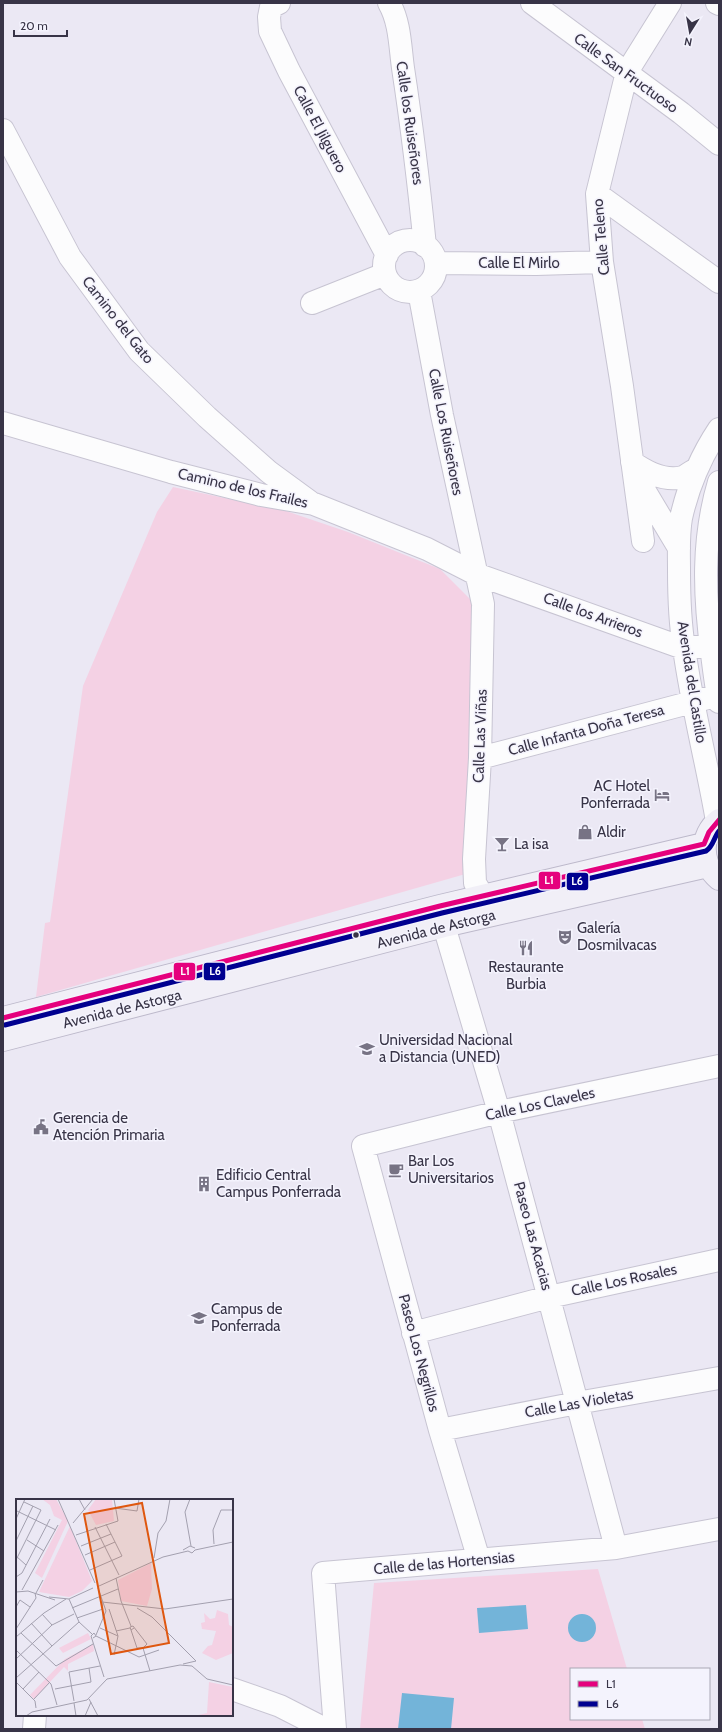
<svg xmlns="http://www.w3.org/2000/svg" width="722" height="1732" font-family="Cabin,sans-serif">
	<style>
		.green { fill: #f4d1e4 }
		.water { fill: #73b4d9 }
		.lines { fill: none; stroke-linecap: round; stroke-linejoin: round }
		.minor-casing { stroke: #c7c4d2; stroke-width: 24 }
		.major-casing { stroke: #bdb9cb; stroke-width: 24 }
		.minor { stroke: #fcfcfd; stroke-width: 22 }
		.major { stroke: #f1eff7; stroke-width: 22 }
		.bus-1-casing { stroke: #f4f3fd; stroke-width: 8 }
		.bus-2-casing { stroke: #f4f3fd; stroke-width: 8 }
		.bus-1 { stroke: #e5007d; stroke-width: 5 }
		.bus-2 { stroke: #000090; stroke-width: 5 }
		.bus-dot { fill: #383447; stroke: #f4f3fd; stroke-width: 1.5 }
		.labels { text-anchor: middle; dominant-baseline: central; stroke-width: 3; stroke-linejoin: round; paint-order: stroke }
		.street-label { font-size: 15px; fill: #383447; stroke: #f4f3fd }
		.poi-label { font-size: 15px; fill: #383447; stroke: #f4f3fd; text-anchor: start }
		.inset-road { fill: none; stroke: #a3a0af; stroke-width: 1 }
		.view { fill: #df570f; fill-opacity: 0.15; stroke: #df570f; stroke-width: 2 }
		.inset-edge { fill: none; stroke: #383447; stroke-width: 2 }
		.line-badge { stroke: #f4f3fd; stroke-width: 1.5 }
		.badge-label { font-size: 11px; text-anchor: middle; font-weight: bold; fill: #fff }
	</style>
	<rect width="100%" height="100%" fill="#ebe8f4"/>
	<path class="green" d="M173 487 286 511 348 532 440 569 476 605 469 873 36 997 45 923 50 922 83 686 157 512Z
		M598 1569 627 1669H571V1719H642L645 1729H360L374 1583Z"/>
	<path class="water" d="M526 1605 528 1629 479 1633 477 1608Z
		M568 1628a14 14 0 1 1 28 0a14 14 0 1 1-28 0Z
		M402 1693 454 1698 451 1729H398Z"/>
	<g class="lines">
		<g class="minor-casing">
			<path id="minor" d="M279 3 271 7 269 17 270 31 289 71 387 255
				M389 3C400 22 400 46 403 68 412 127 419 186 425 246
				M532 3 681 113 719 144
				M717 3 719 4
				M3 130 70 257 139 351 207 417 269 472 310 502
				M597 194 719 282
				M384 266a26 26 0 1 1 52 0a26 26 0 1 1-52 0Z
				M436 263 536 264 602 262
				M419 291 442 415 483 604 480 758 474 859 475 883 483 896
				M312 303 385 274
				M3 423 171 472 261 495 314 504 427 549 476 574 683 648 711 645
				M632 462C646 472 664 482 683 477 687 475 692 471 697 469
				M640 479 646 493 679 548
				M719 482C702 539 704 595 712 654 714 670 716 686 719 702
				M643 541 622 386 602 262 597 194 627 72 670 3
				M480 758 719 695
				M717 821C707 763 692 707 684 648 680 623 679 596 679 570 679 553 678 535 681 518 688 487 701 456 719 429
				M444 926 499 1112 616 1548
				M413 1333 549 1297 719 1260
				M440 1430 577 1403 719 1378
				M479 1560 440 1430 363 1146 499 1112 719 1066
				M232 1689 280 1706 325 1729
				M34 1729 35 1715
				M335 1729 323 1573 616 1548 719 1529"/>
		</g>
		<g class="major-casing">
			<path id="major" d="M719 820C699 835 701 864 719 879
				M3 1018 440 906 704 844
				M3 1040 444 926 708 866"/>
		</g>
		<use href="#minor" class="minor"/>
		<use href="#major" class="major"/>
		<g class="bus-1-casing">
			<path id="bus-1" d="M3 1018 440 906 704 844 709 832 719 820"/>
		</g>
		<g class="bus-2-casing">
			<path id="bus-2" d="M5 1025 442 913 706 851C713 847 714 837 719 831"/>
		</g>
		<use href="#bus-1" class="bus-1"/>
		<use href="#bus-2" class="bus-2"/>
	</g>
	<defs>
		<g id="hotel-bare" transform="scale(1.2)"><path d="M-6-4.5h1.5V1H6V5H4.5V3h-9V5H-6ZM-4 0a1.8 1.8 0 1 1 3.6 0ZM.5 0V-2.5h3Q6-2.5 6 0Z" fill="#777384" stroke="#f4f3fd" stroke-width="2.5" paint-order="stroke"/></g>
		<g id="shop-bare" transform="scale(1.2)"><path d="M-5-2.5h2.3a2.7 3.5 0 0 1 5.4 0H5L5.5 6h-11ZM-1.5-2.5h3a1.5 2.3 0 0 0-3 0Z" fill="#777384" stroke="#f4f3fd" stroke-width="2.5" paint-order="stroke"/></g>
		<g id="bar-bare" transform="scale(1.2)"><path d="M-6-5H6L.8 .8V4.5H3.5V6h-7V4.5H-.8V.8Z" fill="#777384" stroke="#f4f3fd" stroke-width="2.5" paint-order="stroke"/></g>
		<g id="theatre-bare" transform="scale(1.2)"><path d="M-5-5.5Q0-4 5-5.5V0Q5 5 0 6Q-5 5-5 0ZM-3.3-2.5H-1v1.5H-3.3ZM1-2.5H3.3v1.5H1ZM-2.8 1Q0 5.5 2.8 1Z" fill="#777384" stroke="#f4f3fd" stroke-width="2.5" paint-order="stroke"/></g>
		<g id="restaurant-bare" transform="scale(1.2)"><path d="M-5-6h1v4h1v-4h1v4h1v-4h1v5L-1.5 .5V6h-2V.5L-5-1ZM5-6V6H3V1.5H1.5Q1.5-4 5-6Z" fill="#777384" stroke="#f4f3fd" stroke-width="2.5" paint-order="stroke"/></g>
		<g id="university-bare" transform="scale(1.2)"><path d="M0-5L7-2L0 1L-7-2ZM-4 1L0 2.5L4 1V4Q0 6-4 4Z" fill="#777384" stroke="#f4f3fd" stroke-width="2.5" paint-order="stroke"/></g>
		<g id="civic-bare" transform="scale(1.2)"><path d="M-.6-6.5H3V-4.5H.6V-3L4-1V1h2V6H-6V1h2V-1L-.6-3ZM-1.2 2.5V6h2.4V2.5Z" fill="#777384" stroke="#f4f3fd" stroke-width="2.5" paint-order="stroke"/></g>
		<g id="cafe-bare" transform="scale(1.2)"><path d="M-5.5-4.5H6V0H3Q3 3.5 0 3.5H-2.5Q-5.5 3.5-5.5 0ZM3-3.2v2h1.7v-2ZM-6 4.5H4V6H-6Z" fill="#777384" stroke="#f4f3fd" stroke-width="2.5" paint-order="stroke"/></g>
		<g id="building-bare" transform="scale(1.2)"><path d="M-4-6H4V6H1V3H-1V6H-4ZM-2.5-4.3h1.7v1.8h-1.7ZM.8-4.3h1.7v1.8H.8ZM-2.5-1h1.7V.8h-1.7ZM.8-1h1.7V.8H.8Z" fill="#777384" stroke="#f4f3fd" stroke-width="2.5" paint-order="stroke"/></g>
	</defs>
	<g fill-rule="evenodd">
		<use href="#hotel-bare" x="662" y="795"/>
		<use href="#shop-bare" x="585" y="832"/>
		<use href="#bar-bare" x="502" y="844"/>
		<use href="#theatre-bare" x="565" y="937"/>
		<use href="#restaurant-bare" x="526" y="948"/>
		<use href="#university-bare" x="367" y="1049"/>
		<use href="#civic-bare" x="41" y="1127"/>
		<use href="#cafe-bare" x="396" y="1170"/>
		<use href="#building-bare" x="204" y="1184"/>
		<use href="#university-bare" x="199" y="1318"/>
	</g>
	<circle class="bus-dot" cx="356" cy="935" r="3.5"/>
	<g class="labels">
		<g class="street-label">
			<text transform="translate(626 73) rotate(36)">Calle San Fructuoso</text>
			<text transform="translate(410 123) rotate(82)">Calle los Ruiseñores</text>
			<text transform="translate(320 129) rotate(62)">Calle El Jilguero</text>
			<text transform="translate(601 237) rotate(-95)">Calle Teleno</text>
			<text x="519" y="263">Calle El Mirlo</text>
			<text transform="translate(118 320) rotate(52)">Camino del Gato</text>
			<text transform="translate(446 432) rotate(79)">Calle Los Ruiseñores</text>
			<text transform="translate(243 488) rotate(13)">Camino de los Frailes</text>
			<text transform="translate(593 615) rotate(20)">Calle los Arrieros</text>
			<text transform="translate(692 682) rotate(81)">Avenida del Castillo</text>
			<text transform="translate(586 730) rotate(-15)">Calle Infanta Doña Teresa</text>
			<text transform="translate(480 736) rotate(-88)">Calle Las Viñas</text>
			<text transform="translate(436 929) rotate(-14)">Avenida de Astorga</text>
			<text transform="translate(122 1009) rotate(-14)">Avenida de Astorga</text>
			<text transform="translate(540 1104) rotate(-12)">Calle Los Claveles</text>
			<text transform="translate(533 1236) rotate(75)">Paseo Las Acacias</text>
			<text transform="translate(624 1280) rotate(-12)">Calle Los Rosales</text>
			<text transform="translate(419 1353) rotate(75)">Paseo Los Negrillos</text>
			<text transform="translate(579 1403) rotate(-10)">Calle Las Violetas</text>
			<text transform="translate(444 1563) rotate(-5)">Calle de las Hortensias</text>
		</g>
		<g class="poi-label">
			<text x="650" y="786" text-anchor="end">AC Hotel<tspan x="650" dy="17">Ponferrada</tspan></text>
			<text x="597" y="832">Aldir</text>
			<text x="514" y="844">La isa</text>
			<text x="577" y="928">Galería<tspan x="577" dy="17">Dosmilvacas</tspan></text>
			<text x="526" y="967" text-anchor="middle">Restaurante<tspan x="526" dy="17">Burbia</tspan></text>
			<text x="379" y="1040">Universidad Nacional<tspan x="379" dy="17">a Distancia (UNED)</tspan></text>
			<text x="53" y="1118">Gerencia de<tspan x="53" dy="17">Atención Primaria</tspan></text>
			<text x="408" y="1161">Bar Los<tspan x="408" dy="17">Universitarios</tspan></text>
			<text x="216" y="1175">Edificio Central<tspan x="216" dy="17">Campus Ponferrada</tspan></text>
			<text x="211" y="1309">Campus de<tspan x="211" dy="17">Ponferrada</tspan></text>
		</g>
	</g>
	<g transform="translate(16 1499)">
		<rect width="217" height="217" fill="#ebe8f4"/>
		<path d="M26 0H40L52 22 26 79 19 74 46 21 38 17 34 6ZM80 0H96L98 22 80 26 72 11ZM54 27 76 82 66 92 53 98 23 93ZM135 64 136 90 131 107 105 102 102 81ZM201 111 212 115 213 126 217 128V154L200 161 186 154 192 147 196 146 200 132 186 130 185 124 189 123 188 114 194 120 199 119ZM72 134 75 140 47 154 43 149ZM77 145 78 152 52 165V172L48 168 18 200 14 196 49 160ZM193 183 217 188V217H178L191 214Z" fill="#f4d1e4"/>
		<path class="inset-road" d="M42 0 79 84M63 0 69 11M174 0 169 13 175 47M99 9 121 12 123 0M1 12 40 31M0 20 9 0M57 24 77 0M79 28 103 76M60 36 102 22 98 0M11 41 28 52M0 42 17 7M198 45 197 31 205 11H217M65 47 95 35M167 51 174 47 179 49M69 56 99 43M0 57 10 66M138 59 142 34 150 22 154 0M0 61 25 11 8 3M74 71 106 57 90 25M0 78 6 74 34 20M100 79 105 102 115 127M83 87 147 58 172 52 176 54 179 51 217 43M6 91 42 26M0 93 12 92 39 101M20 94 27 81M33 98 53 100 77 89M53 100 63 123 76 135M86 103 149 110 217 100M86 103 87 119M0 108 4 101 14 108M56 109 102 90M121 109 136 118 180 162 167 165M93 110 102 137 98 156M26 115 36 126M61 119 87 110M15 124 36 147M84 129 102 137M118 129 115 131 114 128 117 127 131 145 127 149M0 130 20 99 19 94M115 131 121 149H127M100 132 114 129M5 134 40 167 77 145M80 136 90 112 82 89M80 137 123 158 143 151M0 138 28 114 50 100M77 139 80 137 78 134 75 137 88 178M127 149 134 172M0 151 35 185 41 206M0 160 36 126 58 115M0 179 63 123M0 183 19 202 20 209M7 190 23 173M39 190 75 183 73 169M18 200 34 183M73 200 82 217M58 202 53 173 84 167M58 204 60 217M10 217 16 213 71 201 91 180 164 166 176 167 191 180 217 186M69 217 75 203"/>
		<path class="view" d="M126 4 153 144 95 155 68 15Z"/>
		<rect width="217" height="217" class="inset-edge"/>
	</g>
	<g class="line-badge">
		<rect x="538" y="871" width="23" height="19" rx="4" fill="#e5007d"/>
		<rect x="566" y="872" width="23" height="19" rx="4" fill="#000090"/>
		<rect x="203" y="962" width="23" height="19" rx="4" fill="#000090"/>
		<rect x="173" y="962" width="23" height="19" rx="4" fill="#e5007d"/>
	</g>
	<g class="badge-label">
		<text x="549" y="884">L1</text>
		<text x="577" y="885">L6</text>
		<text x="215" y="975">L6</text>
		<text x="185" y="975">L1</text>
	</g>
	<rect width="722" height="1732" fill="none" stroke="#383447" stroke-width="8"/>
	<rect x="570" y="1668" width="140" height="52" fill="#f4f3fd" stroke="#a9a7b4"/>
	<rect x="578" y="1681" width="20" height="6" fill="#e5007d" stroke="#a9a7b4"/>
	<text x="606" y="1688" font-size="12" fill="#383447">L1</text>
	<rect x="578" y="1701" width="20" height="6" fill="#000090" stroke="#a9a7b4"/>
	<text x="606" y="1708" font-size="12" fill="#383447">L6</text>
	<g transform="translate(690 32) rotate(191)" stroke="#f4f3fd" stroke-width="3" paint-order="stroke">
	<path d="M0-3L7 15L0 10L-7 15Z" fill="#383447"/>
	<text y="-6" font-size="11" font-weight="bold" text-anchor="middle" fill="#383447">N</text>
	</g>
	<path d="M14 30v6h53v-6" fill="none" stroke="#383447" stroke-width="2"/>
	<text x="20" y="30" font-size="12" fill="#383447" stroke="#f4f3fd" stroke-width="3" paint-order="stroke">20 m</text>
</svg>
